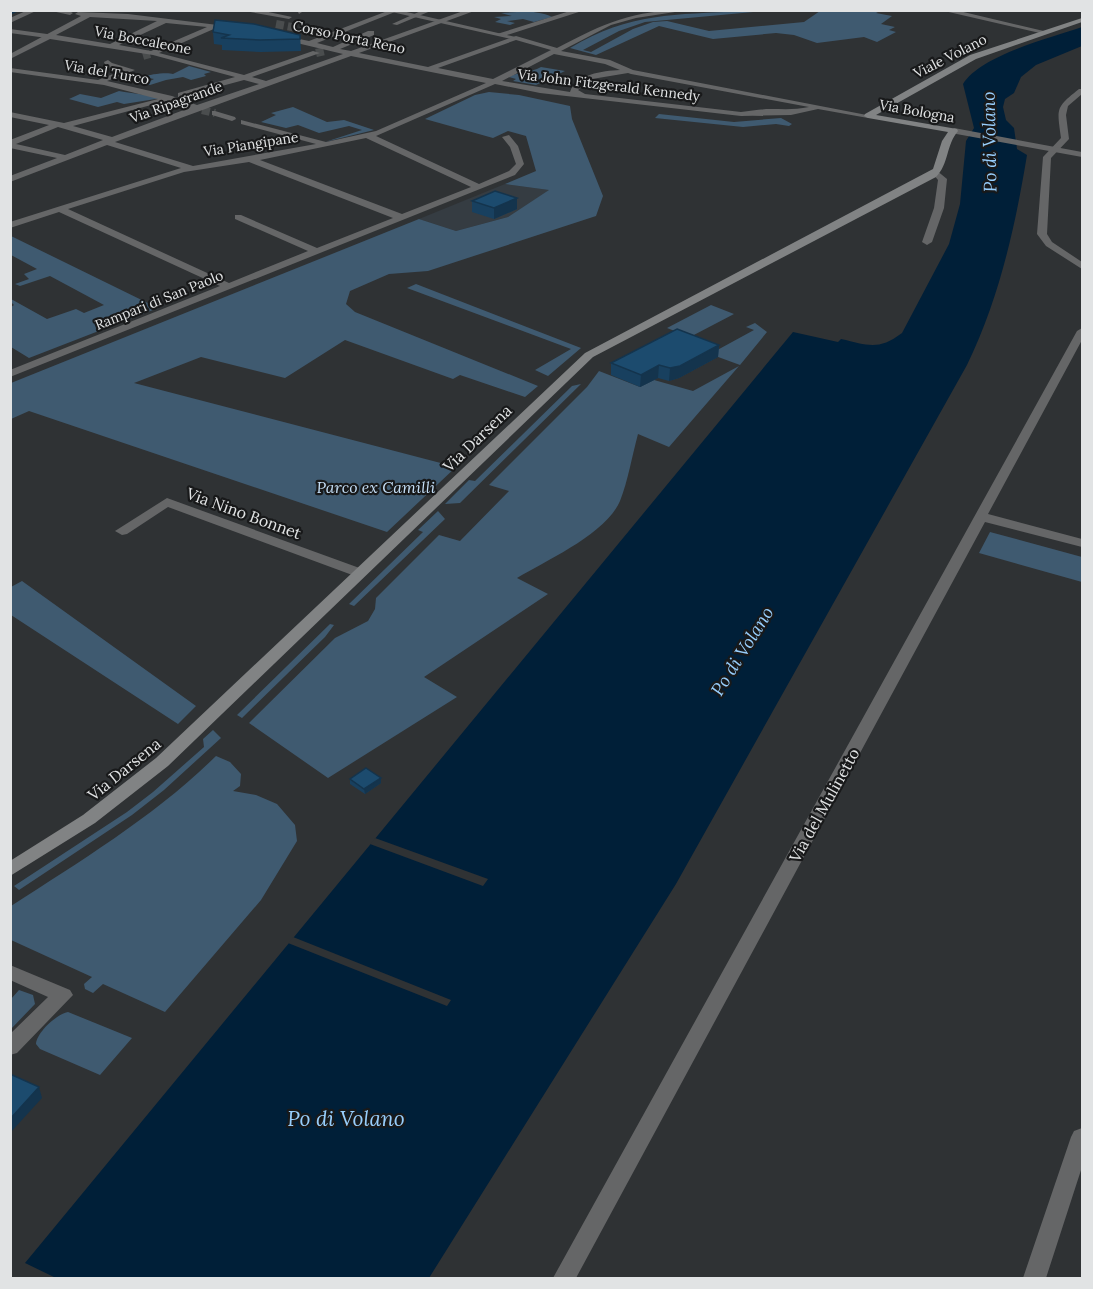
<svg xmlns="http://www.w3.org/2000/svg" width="1093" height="1289" font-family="Lora,serif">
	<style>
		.built { fill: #353c42 }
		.green { fill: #3f5a70 }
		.water { fill: #001f38 }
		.pier { fill: #2f3234 }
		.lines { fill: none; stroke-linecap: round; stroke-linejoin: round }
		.pedestrian-tunnel { stroke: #4a4d4e; stroke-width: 8; stroke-dasharray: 8 4; stroke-linecap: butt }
		.minor-tunnel { stroke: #4a4d4e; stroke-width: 8; stroke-dasharray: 8 4; stroke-linecap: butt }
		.pedestrian { fill: #656667; fill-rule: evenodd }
		.minor { fill: #656667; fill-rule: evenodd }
		.tertiary { fill: #656667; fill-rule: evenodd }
		.secondary { fill: #818384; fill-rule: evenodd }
		.wall { fill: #18405f }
		.shaded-wall { fill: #14344d }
		.building { fill: #1c4b6e; stroke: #14344d; stroke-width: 1.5 }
		.labels { text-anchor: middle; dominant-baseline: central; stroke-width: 4.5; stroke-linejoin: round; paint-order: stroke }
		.far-street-label { font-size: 14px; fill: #e1e3e4; stroke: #18191a }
		.street-label { font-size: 16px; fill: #e1e3e4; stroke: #18191a }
		.park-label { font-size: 16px; font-style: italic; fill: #c5dff7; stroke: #18191a }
		.water-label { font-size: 18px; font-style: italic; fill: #97cefc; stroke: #18191a }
		.near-water-label { font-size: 21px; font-style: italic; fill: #97cefc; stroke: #18191a }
	</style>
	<rect width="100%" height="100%" fill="#2f3234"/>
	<path class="built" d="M505 184 550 190 508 217 456 231 419 219Z"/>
	<path class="green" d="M515 10C529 11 545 13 552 17L534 22 523 19 507 21 515 23 510 25 495 22 501 19 494 17 512 16 501 13 517 12Z
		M742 11H765L645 22 619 31 583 50 591 52 633 29 653 22 667 21 709 31 804 22 820 11H880L876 13 892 16 881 24 895 27 889 30 896 32 877 42 864 37 817 43 794 35 776 33 713 39 659 26 596 55 570 48C630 12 676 15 742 11Z
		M189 66 211 72 204 74 206 76 191 80 183 77 166 80 150 85 144 84 154 79 144 77C149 74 168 72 173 74Z
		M541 67 565 71 536 85 513 81 516 79 509 77C520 71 530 73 541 67Z
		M119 91C134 94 147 94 162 98L124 104 117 102 98 107 69 99 80 94 101 98Z
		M489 92 519 95 570 106 572 119 603 196 596 216 428 271 389 274 350 291 346 304 355 312 538 386 525 397 460 375 453 379 345 340 285 378 201 357 134 383 456 467 387 532 29 411 11 419V383L419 219 456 231 508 217 549 190 505 184 536 171 526 136 508 131 493 138 425 119 475 95Z
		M293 107 327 122 344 120 374 130 325 142 362 130 349 126 319 133 298 125 286 128 261 122 276 115 271 113Z
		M659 114 734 122 781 118 792 124 789 126 776 124 743 127 655 118Z
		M10 236H11L158 308 29 358 11 347V307L14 305 11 302V299L47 319 76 309 84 313 104 305 50 276 20 286 15 284 29 279 24 274 37 269 11 255Z
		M416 284 581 348 548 376 535 370 571 349 407 288Z
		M711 305 734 314 690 337 667 328Z
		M755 323 767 332 740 365 710 354 754 330 746 327Z
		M739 366 669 447 638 434C632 456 628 481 620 501 606 534 547 560 517 578L548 594 424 677 457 697 328 778 249 723 335 638 368 621 375 609 376 598 439 535 460 541 509 491 489 485 587 387 599 371 640 387 654 380 693 391Z
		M581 384 460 503 445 504 469 480 475 481 572 386Z
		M438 511 445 519 354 606 349 604 423 532 418 530Z
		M990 532 1082 557V582L979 553Z
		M22 581 196 706 178 724 11 615V587Z
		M330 624 334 625 325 637 242 718 237 715Z
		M213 730 221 738 164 790 132 815 19 890 14 886 127 812 153 792 204 747 203 739Z
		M216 756 230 762 241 774 240 786 233 791 256 795 277 804 295 825 297 841 261 900 165 1012 103 984 93 993 85 989 84 984 92 977 11 940V906C82 860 155 816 216 756Z
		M19 990 33 995 35 1004 11 1029V999Z
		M68 1012 132 1038 100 1075 40 1049 36 1044C37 1032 57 1014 68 1012Z"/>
	<path class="water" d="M1082 27V46L1036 65 1021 77 1014 93 1005 99 1003 107 1006 120 1014 128 1017 149 1027 155C1015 228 999 299 967 365L676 884 429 1278H56L25 1263 793 332 838 342 841 339C868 345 878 351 902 333L949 244 960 204 966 141 974 128 963 84C981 55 1050 38 1082 27Z"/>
	<path class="pier" d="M375 838 488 879 483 886 370 844Z
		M293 937 451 1000 447 1006 288 943Z"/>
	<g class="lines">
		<path class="pedestrian-tunnel" d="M276 24 318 32"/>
		<path class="minor-tunnel" d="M316 53 325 51
			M143 56 150 54
			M202 110 215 113"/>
		<path class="pedestrian" d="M28 10H38L10 23V18Z
			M297 10H305L299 14Z
			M383 10H398L520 38 516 40Z
			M10 29 47 34 51 36 47 38 10 33Z"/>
		<path class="minor" d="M47 10H67L73 13 70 15Z
			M239 10H259L292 17 289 19Z
			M390 10H400L317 43 333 47 368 31H374V35L340 49 351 51 466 10H477L359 53 428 67 516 36 557 48C605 23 632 10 688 10L636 18 611 25 561 51 610 60 633 70 872 116 868 118 818 109 791 115 741 116 540 93 495 84 376 136 479 184 509 171 516 164 510 147 502 137 509 135 518 146 524 164 515 175 10 377V370L220 286 59 212 10 228V222L181 168 107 145 10 182V176L57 158 10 148V140L49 125 10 117V112L64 123 158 99 104 85 10 72V68L98 80 123 70 106 67 104 62 108 60 112 63 135 70 107 81 172 96 197 105 259 84 244 80 181 97H178V93L235 77 153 55 50 39 10 59V54L81 16 75 14 78 12 128 14 234 27 232 30 216 28 159 53 244 75 313 51 320 53 252 77 266 81 343 54 280 39V35L309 41ZM90 17 157 21 110 44 56 35ZM166 23 207 27 151 51 119 45ZM516 40 551 50 493 79 438 68ZM554 54 605 64 620 70C602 71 576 74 570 92L502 81ZM351 56 486 83 376 131 326 142 241 120V124L316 144 193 166 115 142ZM628 73 631 74 809 107C795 110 784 109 770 109 761 109 751 111 741 112L585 94 578 90 592 79ZM166 101 189 108 112 137 73 126ZM58 127 103 140 65 155 16 144ZM366 138 471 187 402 214 260 160ZM249 162 393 218 317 248 241 215H235V219L308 251 229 283 68 209 184 172Z
			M423 10H433L397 25 392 24Z
			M573 10H585L504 36 497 34Z
			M940 10H955L1048 32 1044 34Z
			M1079 89H1082V94L1068 106 1066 115 1069 139 1051 158 1047 234 1052 242 1082 262V269L1046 246 1037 234 1043 157 1061 138C1057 108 1055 108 1079 89Z
			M215 111 235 117 236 119 232 121 212 115V111Z
			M936 170 947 179 944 208 932 242 927 245 922 242 934 208 938 180 932 173Z
			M1082 328V340L988 514 1082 539V547L985 522 576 1278H553L1077 331Z
			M167 498 365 570 367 573 360 577 355 576 168 507 127 534 122 535 115 531Z
			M10 965 70 990 73 995 17 1053 10 1055V1034L48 997 10 980Z
			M1082 1128V1167L1046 1278H1023L1071 1137 1074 1131Z"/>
		<path class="tertiary" d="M954 128 1082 152V157L951 133 950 131Z"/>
		<path class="secondary" d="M1082 18V22L976 59 876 115 957 129 958 131C946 145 949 164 936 177L593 357 168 766 95 823 10 876V861L83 815 156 758 585 353 933 169 942 141 948 132 868 118 864 116 865 114 970 55Z"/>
	</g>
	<path class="wall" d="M213 32 300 35 301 51 261 52 222 50V45L214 44Z
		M472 201 517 209 494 219 472 212Z
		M719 345 718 357 679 378 669 381 658 378 640 387 611 375V363Z
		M381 778V783L365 794 350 784V779Z"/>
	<path class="shaded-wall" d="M10 10H21L10 15Z
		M517 198V209L494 219V208Z
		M719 345 718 357 679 378 669 381 670 368Z
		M659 365 658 378 640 387 641 375Z
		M381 778V783L365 794 364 789Z
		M39 1087 42 1098 10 1133V1119Z"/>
	<path class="building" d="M215 20 254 24 300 35V39L260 40 221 38 229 35 213 32Z
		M495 191 517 198 494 208 472 201Z
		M677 329 719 345 680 366 670 368 659 365 641 375 611 363Z
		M366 768 381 778 364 789 350 779Z
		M10 1074 39 1087 10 1119Z"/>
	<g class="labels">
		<g class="far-street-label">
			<text transform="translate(349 37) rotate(12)">Corso Porta Reno</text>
			<text transform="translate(143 40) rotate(11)">Via Boccaleone</text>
			<text transform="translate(950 56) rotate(-27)">Viale Volano</text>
			<text transform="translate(107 72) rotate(10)">Via del Turco</text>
			<text transform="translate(609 85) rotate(7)">Via John Fitzgerald Kennedy</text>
			<text transform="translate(176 102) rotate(-20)">Via Ripagrande</text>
			<text transform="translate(917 111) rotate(10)">Via Bologna</text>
			<text transform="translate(251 144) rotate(-9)">Via Piangipane</text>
			<text transform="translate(159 300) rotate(-22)">Rampari di San Paolo</text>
		</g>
		<g class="street-label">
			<text transform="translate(477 438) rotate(-44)">Via Darsena</text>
			<text transform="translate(244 513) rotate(20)">Via Nino Bonnet</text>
			<text transform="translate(124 769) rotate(-39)">Via Darsena</text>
			<text transform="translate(824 805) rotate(-61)">Via del Mulinetto</text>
		</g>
		<g class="park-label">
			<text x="376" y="487">Parco ex Camilli</text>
		</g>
		<g class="water-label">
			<text transform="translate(989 142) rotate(-91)">Po di Volano</text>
			<text transform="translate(742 651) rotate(-58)">Po di Volano</text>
		</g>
		<g class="near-water-label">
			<text x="346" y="1118">Po di Volano</text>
		</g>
	</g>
	<rect width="1093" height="1289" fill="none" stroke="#e1e3e4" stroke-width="24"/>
</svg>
